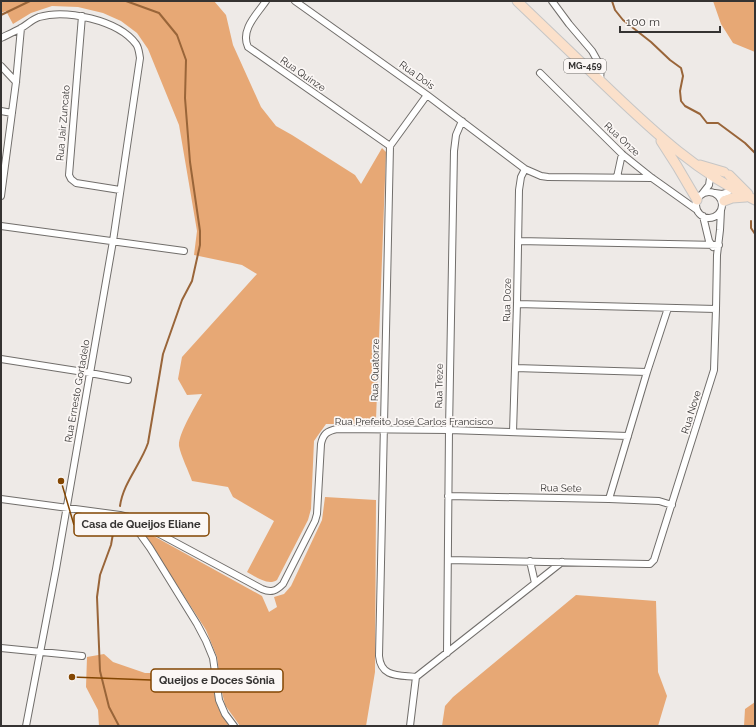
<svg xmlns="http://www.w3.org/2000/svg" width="756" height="727" font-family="Raleway,sans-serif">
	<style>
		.green { fill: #e7a875 }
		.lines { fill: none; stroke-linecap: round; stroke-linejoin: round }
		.stream { stroke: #996539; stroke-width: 2 }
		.minor-casing { stroke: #716e6b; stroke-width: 8 }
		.primary-casing { stroke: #c6c6c6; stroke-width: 11 }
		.minor { stroke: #fff; stroke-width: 6 }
		.primary { stroke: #fbe0ca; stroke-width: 9 }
		.labels { text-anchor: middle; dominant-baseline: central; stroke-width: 3.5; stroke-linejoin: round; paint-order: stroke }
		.shield { fill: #fbf7f5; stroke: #706e6c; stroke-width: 1 }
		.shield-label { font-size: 9px; font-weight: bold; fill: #353332 }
		.street-label { font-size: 10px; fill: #353332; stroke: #fbf7f5 }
		.leader { fill: none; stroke: #834602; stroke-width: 1.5 }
		.callout-dot { fill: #834602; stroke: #fbf7f5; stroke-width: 1.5 }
		.callout { fill: #fbf7f5; stroke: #834602; stroke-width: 1.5 }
		.callout-label { font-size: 11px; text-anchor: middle; font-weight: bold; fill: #353332 }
	</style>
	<rect width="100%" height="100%" fill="#eeeae7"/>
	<path class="green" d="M1 1H214L226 15 233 45 261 107 276 126 292 135 355 175 361 184 382 148 386 152 376 420 375 424H326L314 441 311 509 308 520 277 580C268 586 256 577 247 572L274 521 233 497 228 487 192 481C189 472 181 456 179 446 178 434 196 405 202 394L187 395 178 379 182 357 257 274 242 265 194 255 197 231 179 125 148 49 137 33 121 21 103 13 78 7 52 6 31 13 13 24 6 11 1 13Z
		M713 1H755V52L733 43 721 24Z
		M325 497 376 500 375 672 366 726H240L225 705 221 688 217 657 206 630 141 529 262 596 269 612 277 607 274 597 284 594 291 586 322 520Z
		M576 595 656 601 658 672 667 696 658 726H442L445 706 453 697Z
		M104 654 113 662 145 673H212C215 697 214 706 230 726H99L98 710 86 687 87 657Z
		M755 702V726H744L745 709Z"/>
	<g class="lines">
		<path class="stream" d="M612 1 615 10 623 20 651 42 670 60 681 68 683 76 680 91 681 101 685 106 700 114 707 123H718L745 143 755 153
			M1 15 30 1
			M751 221V228L755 234
			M120 506C123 483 141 464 148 443L163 354 182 300 192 281 200 245V231L190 162 185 98 186 60 177 35 159 13 126 1
			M115 522 111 545 100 575 97 597 100 671 109 707 119 726"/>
		<g class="minor-casing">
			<path id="minor" d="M266 1C257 14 240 30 248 47L390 146
				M295 1 427 95 525 169 541 176 548 177 652 178
				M552 1 569 24 592 51 601 67 600 80
				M82 16 69 175 71 179 76 183 120 190
				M1 38C7 35 14 32 21 28 27 25 31 20 39 17 66 9 118 20 136 44 139 48 139 53 140 58L113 241 56 569 26 726
				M1 66 16 82
				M540 73 622 154 652 178 697 210
				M1 111 12 113
				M617 177 622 154
				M696 205a13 13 0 1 1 26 0a13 13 0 1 1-26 0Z
				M715 193 722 194 728 192
				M702 194 709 185 710 178 714 174
				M1 196 16 82 21 28
				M703 216 709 241 713 247
				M1 226 184 251
				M518 241 719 245
				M517 304 716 309
				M1 359 90 373 128 380
				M515 368 647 372
				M513 432 517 304 519 190 521 177 525 169
				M448 496 609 499 659 501 672 505
				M1 499 120 515 128 517 262 589C271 593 276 591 283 584L315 521 317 514 321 444C323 434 327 431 337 429L449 430 628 436
				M609 499 647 372 668 308
				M128 517 150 548 197 624 206 641 213 658 219 700 225 714 234 726
				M448 560 647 564H650L654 560 714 370 716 309 717 255 720 230 721 210
				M530 561 535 583
				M1 648 82 656
				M447 653 449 430 454 151 456 135 462 121
				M416 677C399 675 381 678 379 656L390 146 427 95
				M416 677 562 562
				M410 726 416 677"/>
		</g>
		<g class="primary-casing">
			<path id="primary" d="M517 1C548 31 579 60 610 90 654 132 699 174 755 200
				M661 141 677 166 697 200
				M700 165 724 172
				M729 175 748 194
				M724 201 732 198 746 197"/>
		</g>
		<use href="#minor" class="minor"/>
		<use href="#primary" class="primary"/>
	</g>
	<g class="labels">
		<rect class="shield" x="564" y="59" width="42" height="14" rx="3"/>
		<g class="shield-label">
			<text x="585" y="66">MG-459</text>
		</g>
		<g class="street-label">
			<text transform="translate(303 74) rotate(35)">Rua Quinze</text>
			<text transform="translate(417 75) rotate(36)">Rua Dois</text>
			<text transform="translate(63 123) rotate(-85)">Rua Jair Zuncato</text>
			<text transform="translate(622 139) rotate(43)">Rua Onze</text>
			<text transform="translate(507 300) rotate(-89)">Rua Doze</text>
			<text transform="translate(375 370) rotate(-89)">Rua Quatorze</text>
			<text transform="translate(439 386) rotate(-89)">Rua Treze</text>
			<text transform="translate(77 391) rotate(-80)">Rua Ernesto Gortadelo</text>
			<text transform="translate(691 412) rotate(-73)">Rua Nove</text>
			<text x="414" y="421">Rua Prefeito José Carlos Francisco</text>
			<text transform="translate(561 488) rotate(1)">Rua Sete</text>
		</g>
	</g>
	<path class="leader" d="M61 481L74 525M72 677L151 680"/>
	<g class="callout-dot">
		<circle cx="61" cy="481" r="4"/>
		<circle cx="72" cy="677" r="4"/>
	</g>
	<g class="callout">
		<rect x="74" y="513" width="135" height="23" rx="4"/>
		<rect x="151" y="669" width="132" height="23" rx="4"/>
	</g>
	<g class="callout-label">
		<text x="141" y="528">Casa de Queijos Eliane</text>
		<text x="217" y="684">Queijos e Doces Sônia</text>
	</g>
	<rect width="756" height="727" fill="none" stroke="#353332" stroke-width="4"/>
	<path d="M620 26v6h100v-6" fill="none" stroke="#353332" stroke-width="2"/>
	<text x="626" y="26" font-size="12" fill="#353332" stroke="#fbf7f5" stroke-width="3" paint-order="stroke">100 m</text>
</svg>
